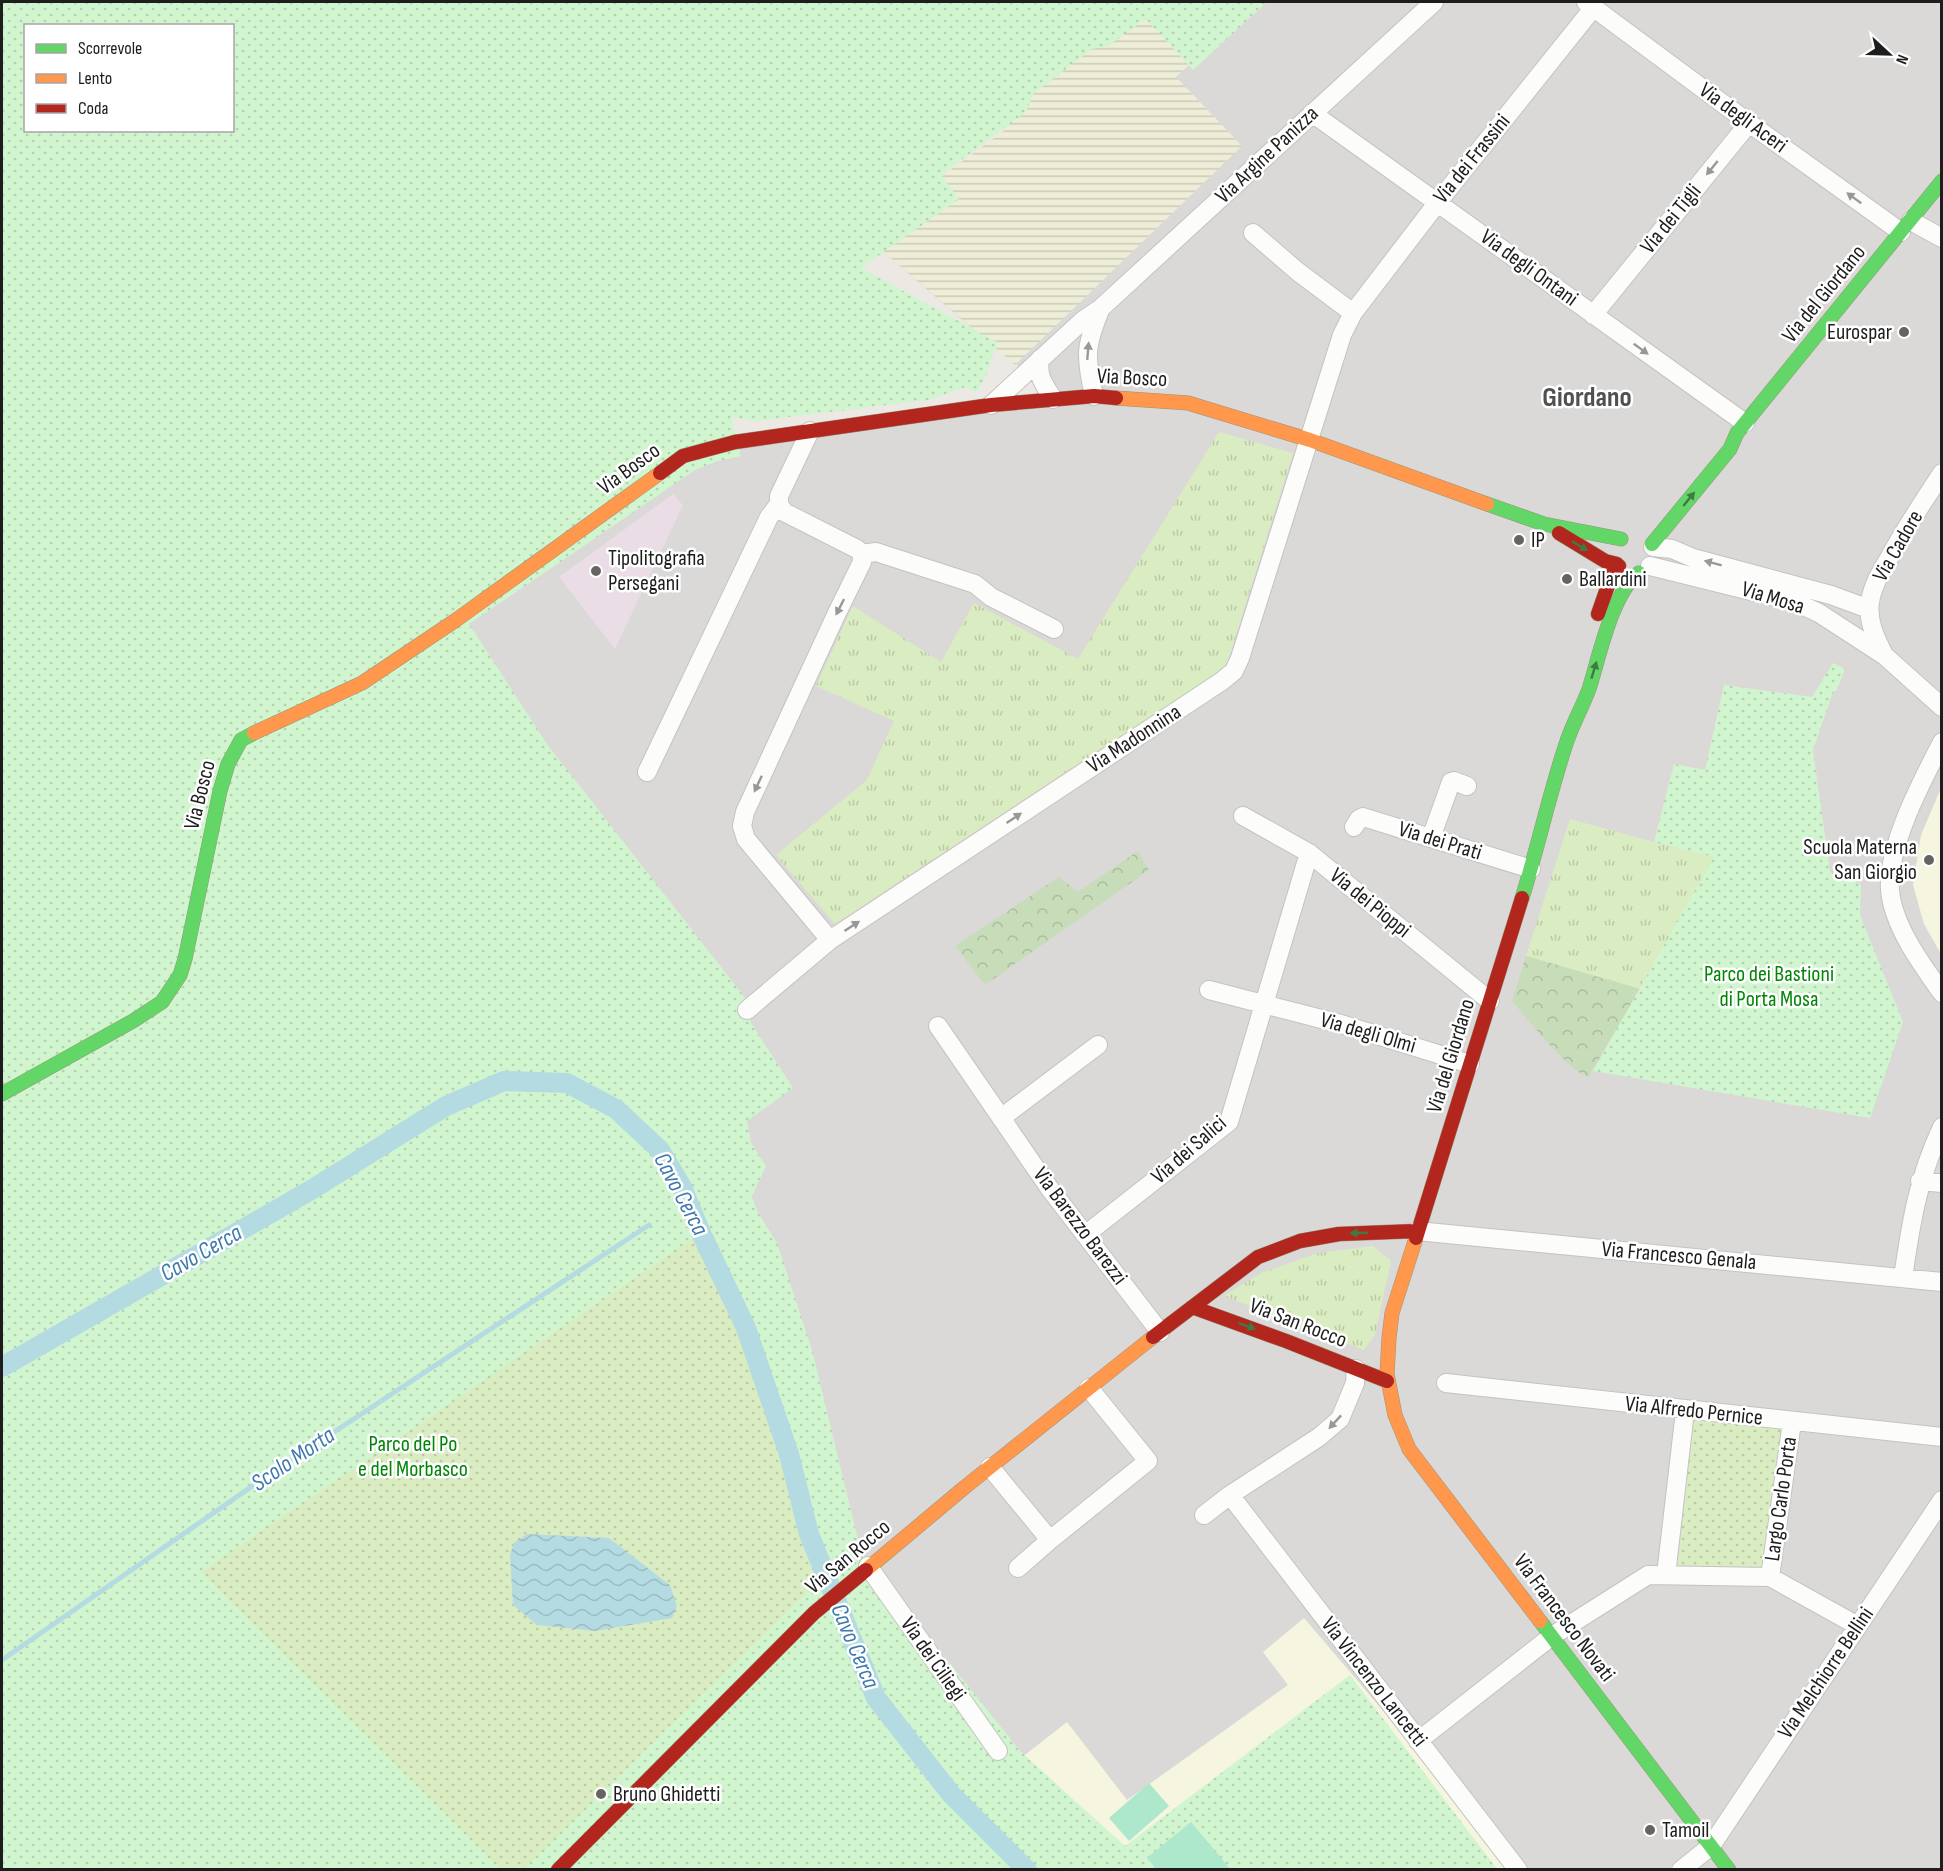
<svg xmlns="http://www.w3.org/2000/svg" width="1943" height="1871" font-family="'Sofia Sans Condensed',sans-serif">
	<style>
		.residential { fill: #dbd9d7 }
		.industrial { fill: #eadde6 }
		.education { fill: #f6f5e0 }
		.farmland { fill: url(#farmland-rules) }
		.grass { fill: url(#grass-tufts) }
		.forest { fill: url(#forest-crowns) }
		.park { fill: url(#park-dots); fill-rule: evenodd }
		.garden { fill: url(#garden-dots) }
		.pitch { fill: #ade7cc }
		.parking { fill: #dad9d7 }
		.water { fill: url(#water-waves) }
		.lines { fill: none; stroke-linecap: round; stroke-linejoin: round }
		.stream { stroke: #b5dbe2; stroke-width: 5 }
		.canal { stroke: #b5dbe2; stroke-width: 20 }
		.street-casing { stroke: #c4c3c1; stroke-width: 20 }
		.fast-casing { stroke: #96967c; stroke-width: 15 }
		.slow-casing { stroke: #96967c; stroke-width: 15 }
		.jam-casing { stroke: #96967c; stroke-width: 15 }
		.street { stroke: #fcfcfb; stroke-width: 18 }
		.fast { stroke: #63d668; stroke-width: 14 }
		.slow { stroke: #ff974d; stroke-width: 14 }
		.jam { stroke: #b3261e; stroke-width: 14 }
		.oneway { fill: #989897 }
		.oneway2 { fill: #407a42 }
		.poi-dot { fill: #656463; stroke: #fff; stroke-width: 2 }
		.labels { text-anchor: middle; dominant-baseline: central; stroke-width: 5; stroke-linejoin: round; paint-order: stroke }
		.street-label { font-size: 22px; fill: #1d1d1d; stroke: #fff }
		.poi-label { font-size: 22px; fill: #1d1d1d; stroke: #fff; text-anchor: start }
		.park-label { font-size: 22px; fill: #028507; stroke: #fff }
		.water-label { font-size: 24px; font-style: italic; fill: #407aad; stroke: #fff }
		.district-label { font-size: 28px; font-weight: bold; fill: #505050; stroke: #fff }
	</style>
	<defs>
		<pattern id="farmland-rules" width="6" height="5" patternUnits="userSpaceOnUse" patternTransform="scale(1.5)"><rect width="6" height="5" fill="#eeedd7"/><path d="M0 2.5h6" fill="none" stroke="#cccbb8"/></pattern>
		<pattern id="grass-tufts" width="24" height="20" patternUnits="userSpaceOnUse" patternTransform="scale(1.5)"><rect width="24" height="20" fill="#daecc1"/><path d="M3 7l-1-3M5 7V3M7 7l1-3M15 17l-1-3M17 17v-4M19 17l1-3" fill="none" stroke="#bbcaa5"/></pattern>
		<pattern id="forest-crowns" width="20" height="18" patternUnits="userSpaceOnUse" patternTransform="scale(1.5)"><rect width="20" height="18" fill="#c7dcb8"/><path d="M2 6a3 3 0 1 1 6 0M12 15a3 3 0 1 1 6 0" fill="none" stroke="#aabc9e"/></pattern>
		<pattern id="park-dots" width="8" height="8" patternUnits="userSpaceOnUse" patternTransform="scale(1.5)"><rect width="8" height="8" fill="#d1f5cf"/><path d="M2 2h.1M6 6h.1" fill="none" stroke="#b3d2b1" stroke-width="1.8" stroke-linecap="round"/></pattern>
		<pattern id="garden-dots" width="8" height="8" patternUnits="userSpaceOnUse" patternTransform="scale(1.5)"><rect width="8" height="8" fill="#daecc1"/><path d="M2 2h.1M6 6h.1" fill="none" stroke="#bbcaa5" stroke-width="1.8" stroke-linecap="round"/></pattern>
		<pattern id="water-waves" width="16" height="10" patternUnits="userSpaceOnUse" patternTransform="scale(1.5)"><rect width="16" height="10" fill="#b5dbe2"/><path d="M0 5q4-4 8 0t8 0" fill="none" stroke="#9bbcc1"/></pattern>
	</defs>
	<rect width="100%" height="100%" fill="#ece9e5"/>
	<path class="residential" d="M1255 2H1941V1869H977L395 672 679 456 1060 399 976 332 863 234Z"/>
	<path class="industrial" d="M673 494 683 505 615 649 559 577Z"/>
	<path class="education" d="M1941 788V954L1924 924 1913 885 1921 835Z
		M1304 1618 1518 1869H1074L993 1780 1067 1722 1127 1800 1288 1685 1263 1652Z"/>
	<path class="farmland" d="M1257 2 1176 77 1242 146 1015 365 863 234 1009 127 1012 92 1118 16Z"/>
	<path class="grass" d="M1219 432 1293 453 1226 667 835 924 776 855 867 780 894 721 816 686 853 606 941 662 974 603 1078 659Z
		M1570 819 1654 842 1715 856 1640 989 1526 956Z
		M1373 1246 1391 1261 1375 1335 1364 1350 1224 1296 1261 1273 1318 1253Z"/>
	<path class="forest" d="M1138 851 1149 870 985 985 955 946 1059 877 1078 892Z
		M1526 956 1640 989 1588 1077C1569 1072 1527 1018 1512 1001Z"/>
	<path class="park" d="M2 2H1267L1193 70 1146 19 1108 46 1092 49 1033 94 1026 112 941 175 959 199 861 268 997 342 986 376 976 393 966 387 929 400 756 421 731 417 741 456 718 461 695 470 469 624 547 744 746 999 751 1023 793 1088 747 1121 751 1143 766 1166 752 1196 757 1211 777 1243 812 1350 861 1552 1020 1751 1125 1846 1350 1675 1497 1869 2 1870ZM26 26H232V130H26Z
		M1833 663 1845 669 1837 690 1833 692 1813 750 1830 872 1861 884 1860 915 1903 1022 1870 1118 1593 1071 1714 857 1654 842 1674 764 1705 770 1724 685 1812 697Z"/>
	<path class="garden" d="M701 1233 743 1332 816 1584 524 1869 502 1870 201 1572Z
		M1693 1419 1787 1429 1767 1570 1677 1566Z"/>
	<path class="pitch" d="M1149 1783 1169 1806 1129 1841 1109 1818Z
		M1191 1822 1230 1869H1156L1147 1858Z"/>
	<path class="parking" d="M1838 374 1936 440 1882 523 1813 492 1799 511 1872 543 1855 563 1757 544 1716 538Z
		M1909 553 1941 563V687L1902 651 1884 618 1893 589Z
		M1056 990 1095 1039 1030 1092 991 1043Z"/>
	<path class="water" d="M527 1534 609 1538 670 1585 677 1606 672 1618 595 1631 537 1625 513 1605 510 1555 514 1543Z"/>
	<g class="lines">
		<path class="stream" d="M2 1660 261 1480 649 1225"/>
		<path class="canal" d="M2 1367 311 1190 446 1106 504 1081 567 1083 616 1109 660 1150 682 1187 701 1233 746 1328 789 1454 809 1534 876 1698 951 1794 1027 1870"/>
		<g class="street-casing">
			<path id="street" d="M1586 2 1749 123 1901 232
				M1312 113 1745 423
				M1911 221 1942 238
				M1253 233 1297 271 1353 313
				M1593 315 1749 123
				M1040 359C1037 377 1044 384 1053 399
				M1094 396C1085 356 1085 346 1101 308
				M991 405 1082 321 1101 308 1434 2
				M779 504 784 512 857 549 862 554 876 552 975 584 991 597 1054 629
				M1653 547 1672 549 1693 558 1831 595 1869 609
				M862 554V562L836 615 745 812 742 826 746 839 830 940 1222 681 1234 671 1240 658 1342 335 1353 313 1438 202 1594 7
				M1650 566 1795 602 1819 613 1885 656 1942 707
				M1884 655C1876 639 1867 621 1870 602 1872 587 1880 573 1888 560 1904 530 1923 502 1942 473
				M1942 742C1922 781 1887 846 1890 890 1893 926 1922 965 1942 993
				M647 772 769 517 779 504V496L810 431
				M1243 816 1309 853 1490 1001
				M1354 827 1359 819 1363 817 1531 869
				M1431 838 1451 782 1454 781 1467 786
				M1209 990 1341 1024 1470 1064
				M747 1010 830 940
				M938 1026 1050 1189 1160 1332
				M1001 1118 1098 1045
				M1920 1181 1942 1183
				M1417 1231 1942 1282
				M1085 1235 1229 1122 1309 853
				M1903 1278C1911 1222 1918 1178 1942 1127
				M1446 1383 1942 1437
				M990 1467 1050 1540 1148 1461 1089 1388
				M1230 1495 1518 1870
				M1204 1515 1230 1495 1319 1437 1340 1419 1355 1383 1356 1369
				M868 1566 998 1751
				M1018 1568 1050 1540
				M1666 1575 1685 1411
				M1770 1577 1792 1422
				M1418 1741 1552 1636 1648 1575 1770 1577 1858 1626
				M1681 1870 1711 1846 1942 1500"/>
		</g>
		<g class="fast-casing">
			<path id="fast" d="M1487 504 1544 524 1621 539
				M1652 544 1730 449 1737 433 1942 181
				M1522 898C1538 847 1549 795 1566 744 1572 725 1582 708 1589 689 1599 658 1612 592 1639 573
				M2 1094 133 1021 162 1002 180 975 185 959 220 791 228 764 241 740 254 733
				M1540 1621 1729 1870"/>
		</g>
		<g class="slow-casing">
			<path id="slow" d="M1116 398 1188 403 1310 440 1487 504
				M254 733 362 683 456 620 660 473
				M1416 1238 1392 1313 1389 1338 1387 1374 1395 1415 1409 1449 1540 1621
				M866 1570 965 1487 1153 1337"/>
		</g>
		<g class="jam-casing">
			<path id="jam" d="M660 473 683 456 735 442 991 405 1094 396 1116 398
				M1559 533 1605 561 1617 564
				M1598 614 1612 574 1619 566
				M1416 1238 1522 898
				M1192 1307 1286 1341 1387 1381
				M1153 1337 1258 1257 1300 1241 1339 1234 1417 1231
				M558 1870 814 1613 866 1570"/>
		</g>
		<use href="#street" class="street"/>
		<use href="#fast" class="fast"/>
		<use href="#slow" class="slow"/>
		<use href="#jam" class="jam"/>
	</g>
	<defs><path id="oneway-solid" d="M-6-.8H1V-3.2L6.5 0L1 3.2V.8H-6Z" transform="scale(1.5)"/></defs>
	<g class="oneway">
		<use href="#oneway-solid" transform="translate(1712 168) rotate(129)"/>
		<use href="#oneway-solid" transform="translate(1854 198) rotate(-144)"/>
		<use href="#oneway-solid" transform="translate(1641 349) rotate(36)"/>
		<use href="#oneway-solid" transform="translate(1088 351) rotate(-85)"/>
		<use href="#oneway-solid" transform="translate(1713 563) rotate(-165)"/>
		<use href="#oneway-solid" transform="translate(840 607) rotate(117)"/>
		<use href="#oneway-solid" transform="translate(758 784) rotate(115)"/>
		<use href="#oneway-solid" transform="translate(1014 818) rotate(-34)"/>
		<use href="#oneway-solid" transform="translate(852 926) rotate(-33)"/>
		<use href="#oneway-solid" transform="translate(1335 1422) rotate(133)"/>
	</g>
	<g class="oneway2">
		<use href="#oneway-solid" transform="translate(1689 499) rotate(-51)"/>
		<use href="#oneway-solid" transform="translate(1580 546) rotate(31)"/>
		<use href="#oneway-solid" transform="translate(1594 670) rotate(-73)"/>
		<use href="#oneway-solid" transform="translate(1359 1233) rotate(178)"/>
		<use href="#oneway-solid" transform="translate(1247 1326) rotate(20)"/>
	</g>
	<g class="poi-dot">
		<circle cx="1904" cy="332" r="6"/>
		<circle cx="1519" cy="540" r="6"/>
		<circle cx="596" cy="571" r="6"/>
		<circle cx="1567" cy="579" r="6"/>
		<circle cx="1929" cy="860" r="6"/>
		<circle cx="601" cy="1794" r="6"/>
		<circle cx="1650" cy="1830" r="6"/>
	</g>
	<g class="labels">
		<g class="street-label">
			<text transform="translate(1743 118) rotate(36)">Via degli Aceri</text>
			<text transform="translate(1267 155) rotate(-43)">Via Argine Panizza</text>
			<text transform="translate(1472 159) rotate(-51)">Via dei Frassini</text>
			<text transform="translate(1671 219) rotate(-51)">Via dei Tigli</text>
			<text transform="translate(1529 268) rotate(36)">Via degli Ontani</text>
			<text transform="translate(1824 294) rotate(-51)">Via del Giordano</text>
			<text transform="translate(1132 378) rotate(3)">Via Bosco</text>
			<text transform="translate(629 469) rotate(-36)">Via Bosco</text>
			<text transform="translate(1898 546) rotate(-60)">Via Cadore</text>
			<text transform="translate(1773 598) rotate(17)">Via Mosa</text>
			<text transform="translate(1134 739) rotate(-33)">Via Madonnina</text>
			<text transform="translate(200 795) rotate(-76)">Via Bosco</text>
			<text transform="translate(1440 841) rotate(17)">Via dei Prati</text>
			<text transform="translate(1370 903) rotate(39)">Via dei Pioppi</text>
			<text transform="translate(1368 1033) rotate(16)">Via degli Olmi</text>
			<text transform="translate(1451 1056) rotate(-73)">Via del Giordano</text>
			<text transform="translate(1189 1150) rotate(-41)">Via dei Salici</text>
			<text transform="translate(1080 1226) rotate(53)">Via Barezzo Barezzi</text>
			<text transform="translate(1679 1256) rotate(5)">Via Francesco Genala</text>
			<text transform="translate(1298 1323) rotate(21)">Via San Rocco</text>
			<text transform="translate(1694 1411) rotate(6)">Via Alfredo Pernice</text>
			<text transform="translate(1781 1499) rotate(-82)">Largo Carlo Porta</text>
			<text transform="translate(848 1557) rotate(-40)">Via San Rocco</text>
			<text transform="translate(1564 1618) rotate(53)">Via Francesco Novati</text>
			<text transform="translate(933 1659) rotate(55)">Via dei Ciliegi</text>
			<text transform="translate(1826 1673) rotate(-56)">Via Melchiorre Bellini</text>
			<text transform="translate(1374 1682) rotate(52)">Via Vincenzo Lancetti</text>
		</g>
		<g class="poi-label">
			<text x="1892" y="332" text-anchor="end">Eurospar</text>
			<text x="1531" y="540">IP</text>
			<text x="608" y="558">Tipolitografia<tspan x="608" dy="25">Persegani</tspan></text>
			<text x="1579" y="579">Ballardini</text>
			<text x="1917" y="847" text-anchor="end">Scuola Materna<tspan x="1917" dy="25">San Giorgio</tspan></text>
			<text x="613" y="1794">Bruno Ghidetti</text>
			<text x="1662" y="1830">Tamoil</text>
		</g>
		<g class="park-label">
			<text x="1769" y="974">Parco dei Bastioni<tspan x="1769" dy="25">di Porta Mosa</tspan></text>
			<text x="413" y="1444">Parco del Po<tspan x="413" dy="25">e del Morbasco</tspan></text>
		</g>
		<g class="water-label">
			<text transform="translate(681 1194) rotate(62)">Cavo Cerca</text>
			<text transform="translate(201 1253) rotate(-30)">Cavo Cerca</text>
			<text transform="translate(293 1459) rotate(-34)">Scolo Morta</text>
			<text transform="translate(855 1646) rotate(67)">Cavo Cerca</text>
		</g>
		<g class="district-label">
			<text x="1587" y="397">Giordano</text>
		</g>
	</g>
	<rect width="1943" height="1871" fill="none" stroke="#1d1d1d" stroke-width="6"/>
	<rect x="24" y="24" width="210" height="108" fill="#ffffff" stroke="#a5a5a5" stroke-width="1.5"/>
	<rect x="36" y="44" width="30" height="9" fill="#63d668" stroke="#a5a5a5" stroke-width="1.5"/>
	<text x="78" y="54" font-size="18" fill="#1d1d1d">Scorrevole</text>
	<rect x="36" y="74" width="30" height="9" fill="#ff974d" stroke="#a5a5a5" stroke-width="1.5"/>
	<text x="78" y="84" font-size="18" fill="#1d1d1d">Lento</text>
	<rect x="36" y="104" width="30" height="9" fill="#b3261e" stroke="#a5a5a5" stroke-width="1.5"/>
	<text x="78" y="114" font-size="18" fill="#1d1d1d">Coda</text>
	<g transform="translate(1889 54) rotate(112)" stroke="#ffffff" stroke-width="4.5" paint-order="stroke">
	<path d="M0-4.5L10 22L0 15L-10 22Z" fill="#1d1d1d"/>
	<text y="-9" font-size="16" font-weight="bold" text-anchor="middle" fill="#1d1d1d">N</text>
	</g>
</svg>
